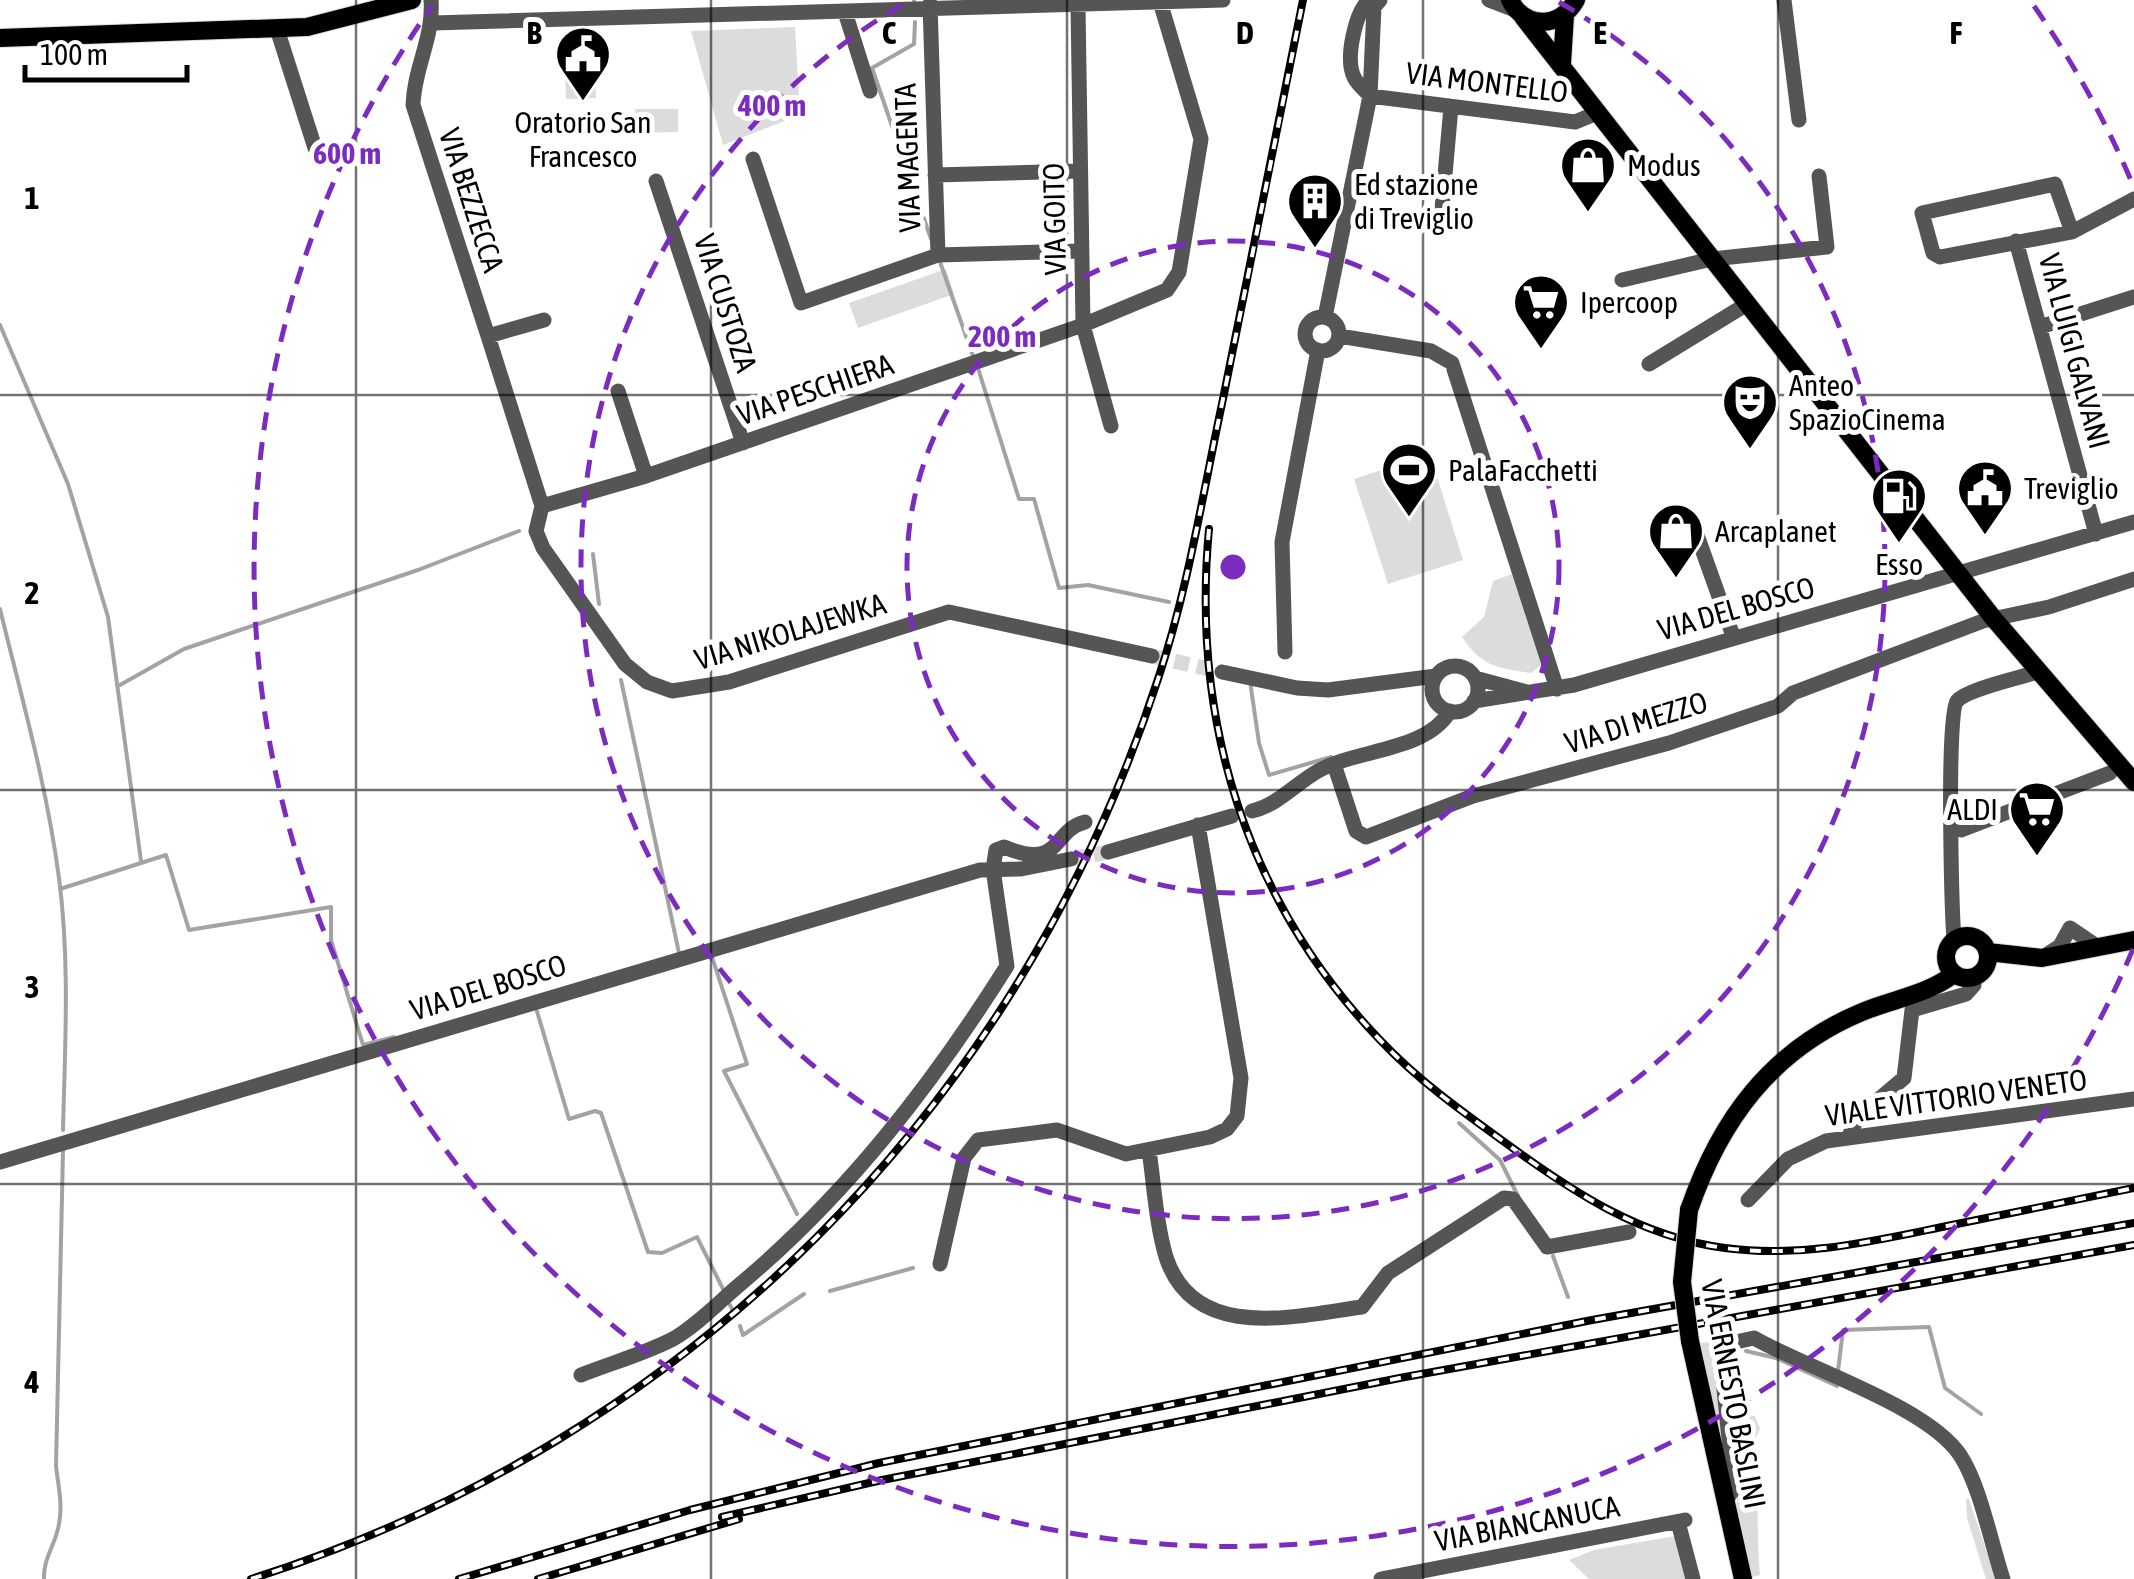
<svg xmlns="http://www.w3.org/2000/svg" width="2134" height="1579" font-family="'Asap Condensed',sans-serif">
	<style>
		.green { fill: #dcdcdc }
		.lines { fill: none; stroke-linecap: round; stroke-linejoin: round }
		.stream { stroke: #a3a3a3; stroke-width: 4 }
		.minor-tunnel { stroke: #d9d9d9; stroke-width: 15; stroke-dasharray: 15 8; stroke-linecap: butt }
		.major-casing { stroke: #dbdbdb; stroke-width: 20 }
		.minor { stroke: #555; stroke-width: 15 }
		.major { stroke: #000; stroke-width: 18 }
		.rail-casing { stroke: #000; stroke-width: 8 }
		.rail { stroke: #fff; stroke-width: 4; stroke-dasharray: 11; stroke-linecap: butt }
		.major-bridge-casing { stroke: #dbdbdb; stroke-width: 20; stroke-linecap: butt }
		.major-bridge { stroke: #000; stroke-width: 18 }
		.grid { fill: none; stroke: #000; stroke-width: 2.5; stroke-opacity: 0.55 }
		.ring { fill: none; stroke: #7b2cbf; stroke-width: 5; stroke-dasharray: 18 12 }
		.labels { text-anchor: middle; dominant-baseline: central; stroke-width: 10; stroke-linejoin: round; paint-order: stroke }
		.street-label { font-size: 30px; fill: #000; stroke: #fff }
		.poi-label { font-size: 30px; fill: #000; stroke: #fff; text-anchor: start }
		.grid-label { font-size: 32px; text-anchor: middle; font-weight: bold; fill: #000; stroke: #fff; stroke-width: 10; stroke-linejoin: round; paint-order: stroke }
		.centre { fill: #7b2cbf; stroke: #fff; stroke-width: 5 }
		.ring-label { font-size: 30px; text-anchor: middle; font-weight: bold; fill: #7b2cbf; stroke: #fff; stroke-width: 10; stroke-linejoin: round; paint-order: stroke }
	</style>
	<rect width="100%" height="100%" fill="#fff"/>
	<path class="green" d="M795 27 800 115 723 145 691 31Z
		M594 44 596 98 566 99 564 45Z
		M635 109H678V132L636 133Z
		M946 269 954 294 858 328 849 303Z
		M1430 454 1463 560 1388 584 1354 479Z
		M1512 574 1541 665 1531 673C1498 668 1482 667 1462 637L1484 617 1493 581Z
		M1710 1342 1730 1414 1755 1416 1760 1429 1756 1437C1759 1484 1756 1529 1760 1575L1749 1578 1736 1510 1738 1488 1728 1484 1700 1343Z
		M1966 1499H1969L1996 1579H1986L1967 1518Z
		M1675 1536 1688 1579H1589L1569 1560 1594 1550Z"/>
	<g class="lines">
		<path class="stream" d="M914 0V1
			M915 22 914 44 872 68 931 239
			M940 262 973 356
			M0 325 68 484 108 617 141 861
			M977 365 1019 499H1034L1059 588 1088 585 1169 602
			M593 554 599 604
			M0 609C22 699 47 787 59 878 70 961 65 1047 63 1130
			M621 680 679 953
			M1250 681 1259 743 1269 775 1331 757
			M120 685 184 649 418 570 519 531
			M60 889 166 855 189 930 331 907V940L363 1045 394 1037
			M712 957 747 1064 724 1071 797 1214
			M536 1008 569 1119 595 1111 601 1113 648 1252 662 1253 697 1237 723 1289
			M1459 1123 1500 1160 1518 1196
			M1553 1256 1568 1297
			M830 1291 913 1268
			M730 1305 734 1313
			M740 1326 743 1335 804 1294
			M1746 1351 1776 1358 1837 1386
			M1838 1371 1843 1330 1929 1327 1945 1388 1981 1414
			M44 1579C43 1558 56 1544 59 1524 63 1504 58 1485 56 1466L63 1151"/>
		<path class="minor-tunnel" d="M1152 656 1222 672
			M1071 859 1108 852"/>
		<g class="major-casing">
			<path id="major" d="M1510 0C1525 29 1560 29 1576 0
				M1523 17 1994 619 2134 782
				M0 38 307 27 412 0
				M1562 64 1565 15
				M1946 957a21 21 0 1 1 42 0a21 21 0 1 1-42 0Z
				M1988 952 2042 958 2134 940
				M1689 1210C1720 1120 1771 1050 1862 1012 1893 999 1926 995 1954 974
				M1690 1341 1743 1579"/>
		</g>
		<path class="minor" d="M431 0C434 37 414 68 413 105L488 336 544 320
			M1369 0C1355 13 1345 59 1354 77 1357 84 1365 90 1370 96
			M1489 0 1515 10
			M1784 0 1799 120
			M930 4 938 255
			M1078 7 1083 325 1111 426
			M845 12 870 91
			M433 23 1223 0
			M277 29 315 148
			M1370 96 1575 122 1597 113
			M753 159 801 303 938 255 1081 251
			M935 175 1080 171
			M656 181 743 443
			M1440 231 1451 107
			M2072 232 2055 184 1922 213 1933 253 1940 257 2072 232 2134 199
			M2016 241 2096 534
			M1622 280 1712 259 1827 247 1819 176
			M1305 334a17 17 0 1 1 34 0a17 17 0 1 1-34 0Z
			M1325 317 1370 96 1374 7 1380 0
			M2040 327 2134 297
			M488 336 542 506
			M1339 336 1431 351 1452 363 1557 689
			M1649 364 1747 304
			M618 391 646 476
			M1692 521 1733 636
			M1285 652 1282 542 1318 350
			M1152 656 949 612 729 682 672 691 647 682 625 664 543 548 536 531 542 506 646 476 1083 325 1167 290 1179 272 1201 139 1161 5
			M1432 689a23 23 0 1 1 46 0a23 23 0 1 1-46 0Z
			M1222 672 1297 688 1328 690 1436 676
			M1475 678 1527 692
			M1474 701 1574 685 2134 522
			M1334 764 1356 831 1366 837 1473 796 1669 743 1778 706 1793 693 1983 621 2049 607 2134 579
			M1252 811C1278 805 1295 784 1318 771 1356 749 1426 752 1450 711
			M1961 830 2110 773
			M1108 852 1232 816
			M1954 941C1952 911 1946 714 1957 701 1967 689 2020 678 2037 672
			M2046 955 2060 946 2070 928 2098 947
			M1849 1136 1858 1117 1904 1078 1912 1010 1966 994 1974 985 1972 978
			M1149 1150C1154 1185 1156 1223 1166 1257 1194 1343 1296 1316 1362 1307L1388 1273 1504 1198 1513 1199 1547 1247 1629 1232
			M0 1162 980 870 1021 869 1071 859
			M1748 1200 1788 1159 1826 1141 2134 1099
			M940 1264 964 1158 978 1140 1057 1130 1126 1154 1210 1137 1227 1129 1237 1116 1241 1078 1198 825
			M581 1375C611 1363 644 1354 673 1339 697 1325 717 1304 738 1286 846 1196 932 1085 1007 966L993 869 996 850 1004 847C1062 871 1051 831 1085 822
			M1725 1501 1734 1489 1721 1359 1731 1343 1754 1338C1808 1369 1927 1406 1960 1455 1980 1485 1991 1543 2003 1579
			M1678 1522 1693 1579
			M1381 1579 1685 1520"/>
		<use href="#major" class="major"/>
		<g class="rail-casing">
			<path id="rail" d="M1209 529C1191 721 1246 901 1381 1041 1418 1080 1460 1110 1503 1141 1571 1191 1640 1237 1725 1248 1800 1258 1869 1242 1942 1227 2006 1214 2070 1201 2134 1188
				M722 1517 882 1480 1405 1377 2134 1245
				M251 1579C686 1441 1018 1110 1159 676 1189 585 1203 492 1223 399 1250 266 1277 133 1303 0
				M459 1579 690 1510 879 1463 1592 1320 2134 1223
				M538 1579 739 1519"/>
		</g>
		<use href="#rail" class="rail"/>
		<g class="major-bridge-casing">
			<path id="major-bridge" d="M1689 1210 1682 1282 1690 1341"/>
		</g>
		<use href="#major-bridge" class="major-bridge"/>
	</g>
	<path class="grid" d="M356 0V1579M711 0V1579M1067 0V1579M1423 0V1579M1778 0V1579M0 395H2134M0 790H2134M0 1184H2134"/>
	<g class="ring">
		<circle cx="1233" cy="567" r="326"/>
		<path d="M1559 2A652 652 0 1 1 907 2"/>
		<path d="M2133 949A978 978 0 1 1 432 6M2034 6A978 978 0 0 1 2133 185"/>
	</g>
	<defs>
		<g id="civic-pin" transform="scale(2.875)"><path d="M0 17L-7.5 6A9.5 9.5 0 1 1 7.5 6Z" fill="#000" stroke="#fff"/><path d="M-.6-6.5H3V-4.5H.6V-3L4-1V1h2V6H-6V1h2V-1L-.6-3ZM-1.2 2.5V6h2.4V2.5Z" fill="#fff"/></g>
		<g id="shop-pin" transform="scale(2.875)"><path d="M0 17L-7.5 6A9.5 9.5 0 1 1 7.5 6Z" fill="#000" stroke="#fff"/><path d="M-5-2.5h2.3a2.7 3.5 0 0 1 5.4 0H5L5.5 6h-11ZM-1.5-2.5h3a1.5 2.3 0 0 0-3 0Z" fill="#fff"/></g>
		<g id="building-pin" transform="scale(2.875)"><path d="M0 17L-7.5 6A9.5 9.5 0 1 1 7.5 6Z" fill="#000" stroke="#fff"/><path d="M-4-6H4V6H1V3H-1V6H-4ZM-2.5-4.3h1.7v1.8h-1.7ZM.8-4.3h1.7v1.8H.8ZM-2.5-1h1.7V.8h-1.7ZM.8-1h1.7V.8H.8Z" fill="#fff"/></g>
		<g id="supermarket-pin" transform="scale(2.875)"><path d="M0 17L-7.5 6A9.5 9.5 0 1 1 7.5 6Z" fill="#000" stroke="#fff"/><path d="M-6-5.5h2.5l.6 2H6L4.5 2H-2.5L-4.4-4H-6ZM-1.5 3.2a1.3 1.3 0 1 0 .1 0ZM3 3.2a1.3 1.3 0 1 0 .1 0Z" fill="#fff"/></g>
		<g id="theatre-pin" transform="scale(2.875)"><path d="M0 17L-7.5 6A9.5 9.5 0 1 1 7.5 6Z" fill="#000" stroke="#fff"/><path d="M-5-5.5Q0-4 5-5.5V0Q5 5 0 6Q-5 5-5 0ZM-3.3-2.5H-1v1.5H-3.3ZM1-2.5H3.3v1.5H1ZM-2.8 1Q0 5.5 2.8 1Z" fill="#fff"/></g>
		<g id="stadium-pin" transform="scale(2.875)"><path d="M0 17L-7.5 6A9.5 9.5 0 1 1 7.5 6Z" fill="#000" stroke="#fff"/><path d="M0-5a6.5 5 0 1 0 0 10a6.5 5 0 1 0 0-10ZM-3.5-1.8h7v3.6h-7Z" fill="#fff"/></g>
		<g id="fuel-pin" transform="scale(2.875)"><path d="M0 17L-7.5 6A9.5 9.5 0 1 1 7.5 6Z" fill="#000" stroke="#fff"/><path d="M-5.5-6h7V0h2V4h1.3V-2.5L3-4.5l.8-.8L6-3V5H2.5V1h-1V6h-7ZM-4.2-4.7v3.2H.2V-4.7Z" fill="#fff"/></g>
	</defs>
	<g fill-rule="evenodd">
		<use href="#civic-pin" x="583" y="54"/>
		<use href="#shop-pin" x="1588" y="165"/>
		<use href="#building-pin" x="1315" y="201"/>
		<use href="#supermarket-pin" x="1541" y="302"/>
		<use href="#theatre-pin" x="1750" y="402"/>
		<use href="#stadium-pin" x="1409" y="470"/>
		<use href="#civic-pin" x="1985" y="488"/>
		<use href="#fuel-pin" x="1899" y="496"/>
		<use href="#shop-pin" x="1676" y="531"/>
		<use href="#supermarket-pin" x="2037" y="809"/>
	</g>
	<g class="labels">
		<g class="street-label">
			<text transform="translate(1487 82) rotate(7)">VIA MONTELLO</text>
			<text transform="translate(907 158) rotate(-92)">VIA MAGENTA</text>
			<text transform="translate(472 200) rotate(72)">VIA BEZZECCA</text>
			<text transform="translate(1054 219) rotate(-91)">VIA GOITO</text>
			<text transform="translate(726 303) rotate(72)">VIA CUSTOZA</text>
			<text transform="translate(2075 351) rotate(75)">VIA LUIGI GALVANI</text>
			<text transform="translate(815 389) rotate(-19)">VIA PESCHIERA</text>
			<text transform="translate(1736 608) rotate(-16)">VIA DEL BOSCO</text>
			<text transform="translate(790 631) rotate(-17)">VIA NIKOLAJEWKA</text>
			<text transform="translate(1636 722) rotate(-17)">VIA DI MEZZO</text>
			<text transform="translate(488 987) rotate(-17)">VIA DEL BOSCO</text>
			<text transform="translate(1956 1097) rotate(-8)">VIALE VITTORIO VENETO</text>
			<text transform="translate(1734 1394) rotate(79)">VIA ERNESTO BASLINI</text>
			<text transform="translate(1527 1523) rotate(-11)">VIA BIANCANUCA</text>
		</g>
		<g class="poi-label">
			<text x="583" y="122" text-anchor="middle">Oratorio San<tspan x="583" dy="34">Francesco</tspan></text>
			<text x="1627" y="165">Modus</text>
			<text x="1354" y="184">Ed stazione<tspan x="1354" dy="34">di Treviglio</tspan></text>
			<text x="1580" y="302">Ipercoop</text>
			<text x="1789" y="385">Anteo<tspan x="1789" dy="34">SpazioCinema</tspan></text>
			<text x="1448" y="470">PalaFacchetti</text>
			<text x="2024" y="488">Treviglio</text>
			<text x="1715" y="531">Arcaplanet</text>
			<text x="1899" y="564" text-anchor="middle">Esso</text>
			<text x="1998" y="809" text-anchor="end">ALDI</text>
		</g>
	</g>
	<g class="grid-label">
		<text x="534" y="44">B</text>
		<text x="889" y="44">C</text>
		<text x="1245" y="44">D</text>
		<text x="1600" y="44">E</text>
		<text x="1956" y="44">F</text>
		<text x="32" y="209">1</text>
		<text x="32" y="604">2</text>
		<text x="32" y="998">3</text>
		<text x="32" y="1393">4</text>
	</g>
	<circle cx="1233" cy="567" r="15" class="centre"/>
	<g class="ring-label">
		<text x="772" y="116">400 m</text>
		<text x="347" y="164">600 m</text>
		<text x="1002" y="347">200 m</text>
	</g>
	<path d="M25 65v15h162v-15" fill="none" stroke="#000000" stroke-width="5"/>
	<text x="40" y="65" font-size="30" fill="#000000" stroke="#ffffff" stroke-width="8" paint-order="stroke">100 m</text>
</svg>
